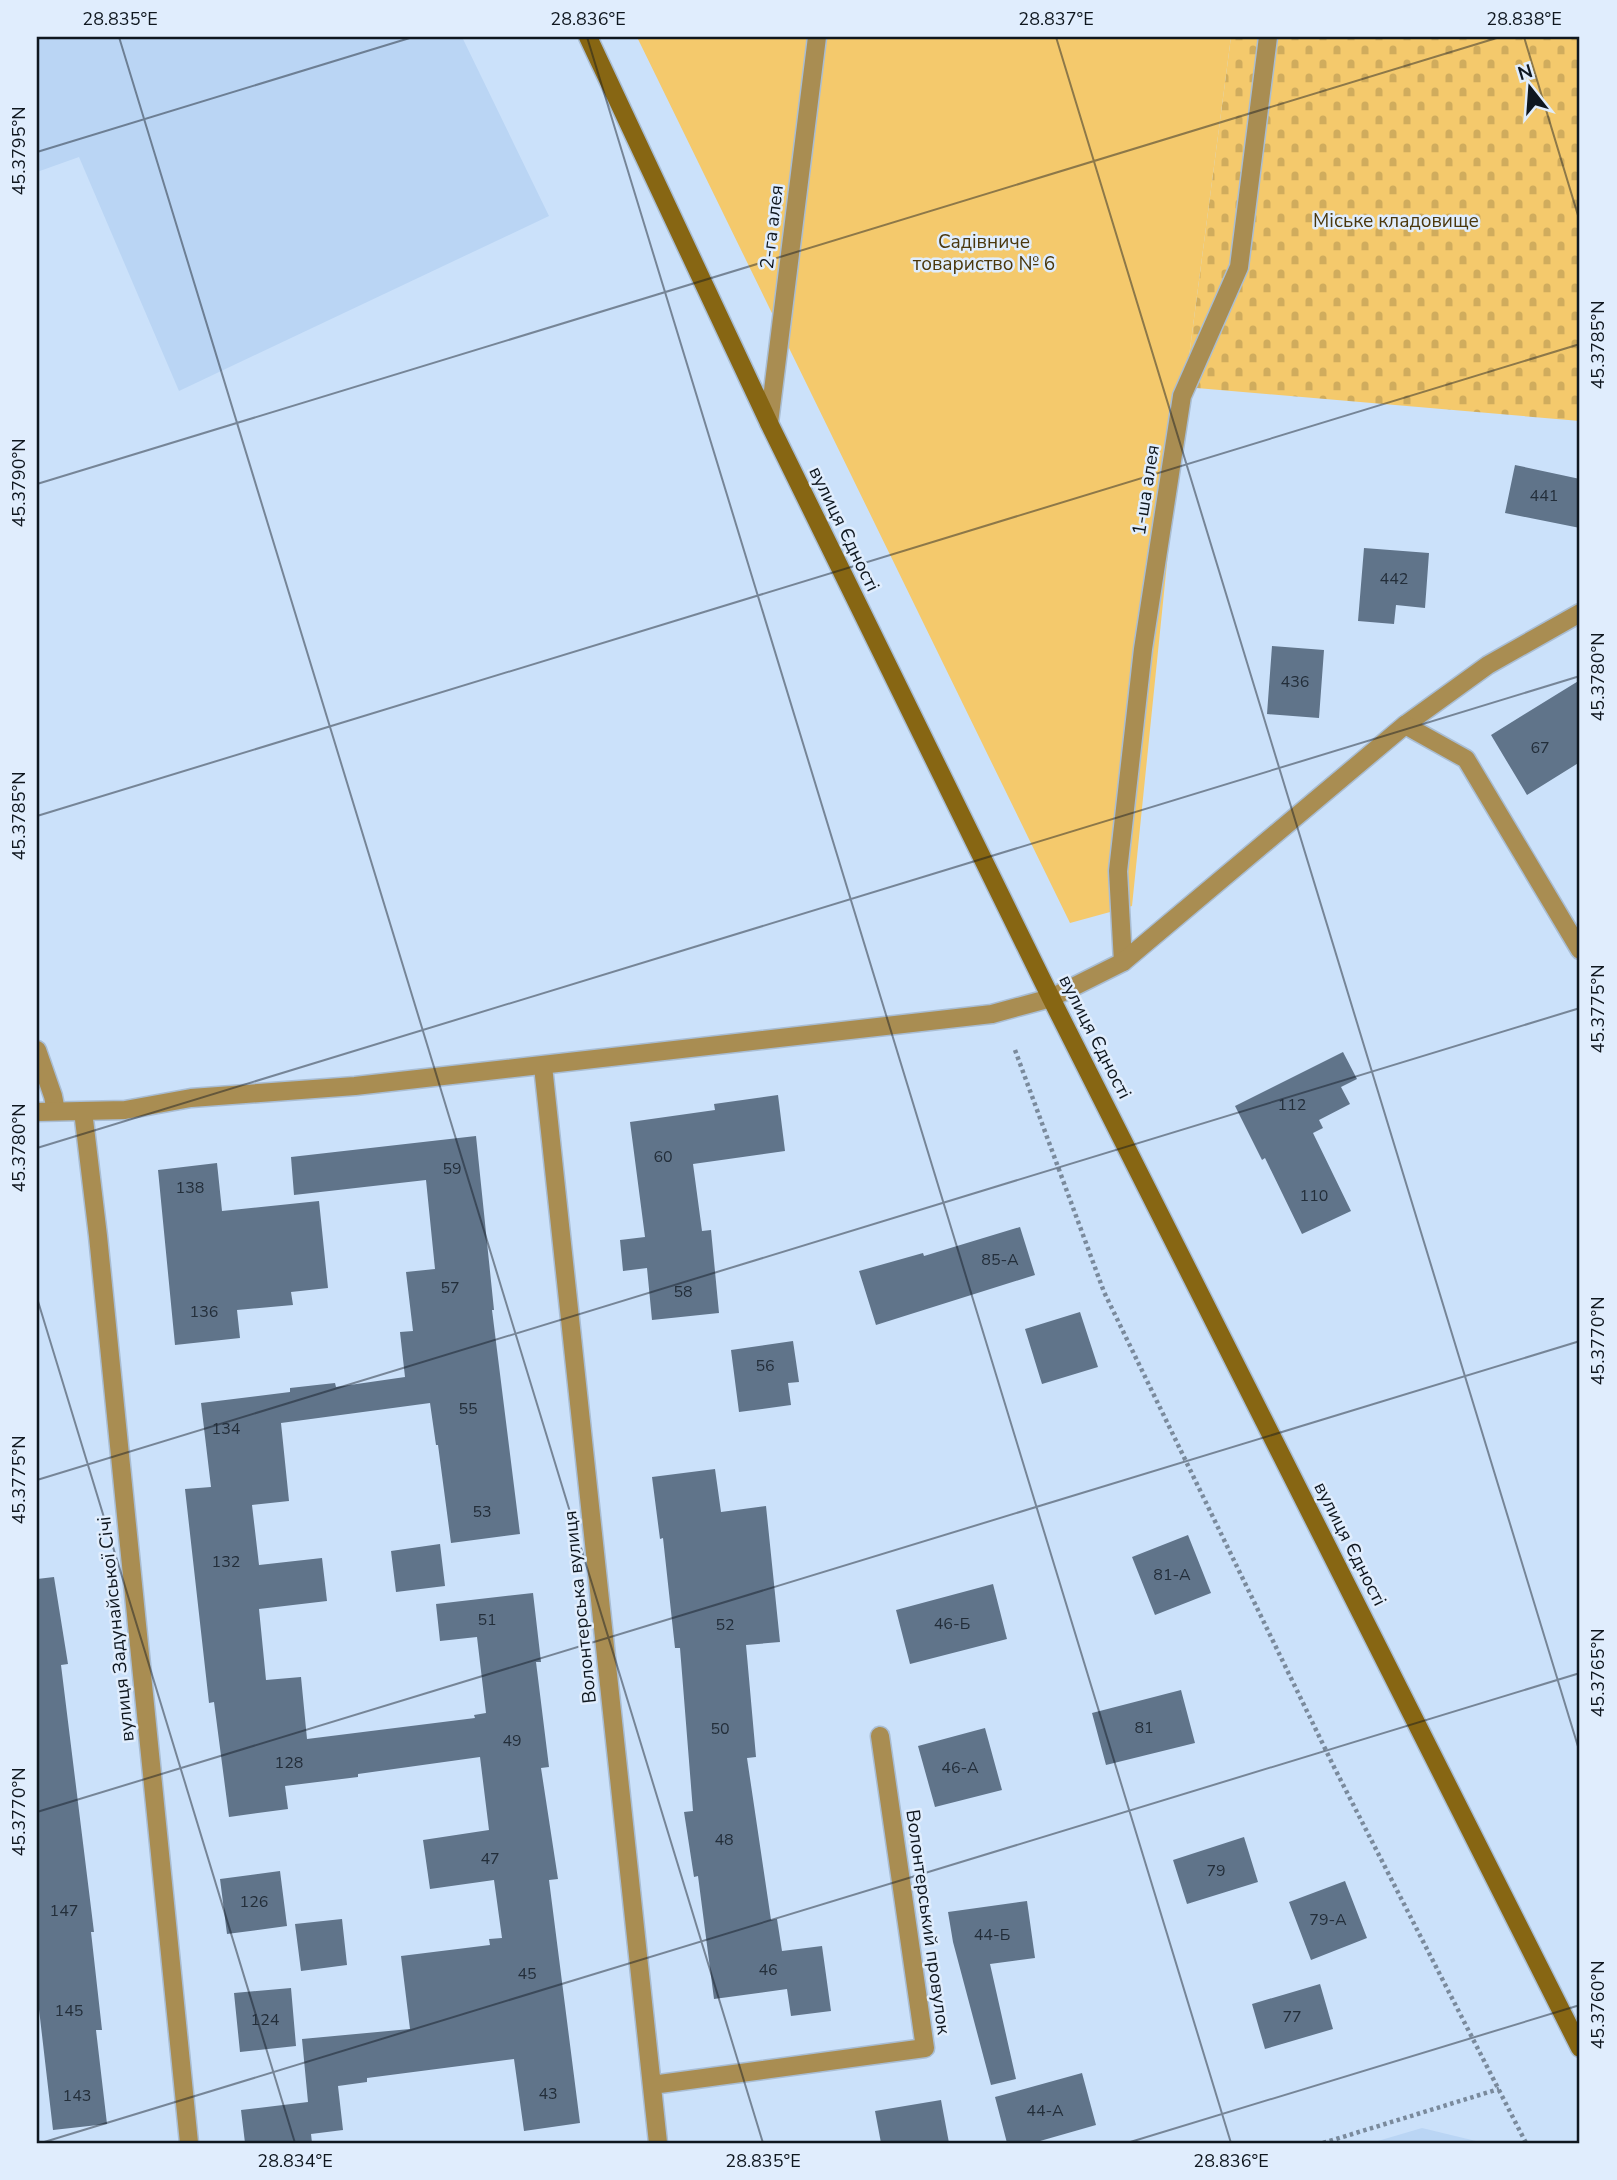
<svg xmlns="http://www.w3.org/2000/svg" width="1617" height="2180" font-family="'Nunito Sans',sans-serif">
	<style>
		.built { fill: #bad5f4 }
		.cemetery { fill: url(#cemetery-stones) }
		.garden { fill: #f4c96c }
		.building { fill: #60748a }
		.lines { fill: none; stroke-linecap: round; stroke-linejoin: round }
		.service-casing { stroke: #a9bdd3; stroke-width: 21 }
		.minor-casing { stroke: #a9bdd3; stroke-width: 21 }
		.secondary-casing { stroke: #a9bdd3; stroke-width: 21 }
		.path { stroke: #7a8a9c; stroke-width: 4.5; stroke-dasharray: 3.5 3.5; stroke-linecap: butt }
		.service { stroke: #a98d52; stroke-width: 18 }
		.minor { stroke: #a98d52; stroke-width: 18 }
		.secondary { stroke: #876613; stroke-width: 18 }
		.ticks { fill: none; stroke: #0f171f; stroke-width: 2; stroke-opacity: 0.45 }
		.labels { text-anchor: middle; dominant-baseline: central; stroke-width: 5; stroke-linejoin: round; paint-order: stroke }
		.number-label { font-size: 16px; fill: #232e3a }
		.park-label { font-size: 19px; fill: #4a370c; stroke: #e0edfd }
		.street-label { font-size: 19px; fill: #0f171f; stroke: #e0edfd }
		.neatline { fill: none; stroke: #0f171f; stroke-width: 2.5 }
		.ticks-label { font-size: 18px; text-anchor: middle; fill: #0f171f }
	</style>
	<defs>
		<pattern id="cemetery-stones" width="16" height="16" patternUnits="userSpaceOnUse" patternTransform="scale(1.75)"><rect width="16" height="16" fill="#f4c96c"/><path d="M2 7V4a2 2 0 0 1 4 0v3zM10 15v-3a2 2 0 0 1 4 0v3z" fill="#d0ac5d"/></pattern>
	</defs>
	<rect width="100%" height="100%" fill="#cbe1fa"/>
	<path class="built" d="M37 37H462L549 216 179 391 79 157 37 172Z
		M1422 2128 1480 2142V2143H1371Z"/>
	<path class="cemetery" d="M1231 37H1580V421L1185 387Z"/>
	<path class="garden" d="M637 37H1231L1185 387 1132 906 1070 923Z"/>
	<path class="building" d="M1515 465 1580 479V528L1505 513Z
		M1364 548 1429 553 1425 608 1396 605 1394 624 1358 621Z
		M1272 646 1324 650 1319 718 1267 714Z
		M1580 680V762L1527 795 1491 735Z
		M1343 1052 1357 1079 1341 1087 1350 1104 1319 1120 1323 1128 1313 1133 1351 1211 1302 1234 1265 1158 1262 1160 1235 1106Z
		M778 1095 785 1151 693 1164 702 1231 711 1230 719 1313 652 1320 647 1268 623 1271 620 1240 645 1237 630 1122 715 1110 714 1104Z
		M476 1136 494 1310H492L520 1534 451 1543 438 1445H436L430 1403 281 1423 289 1501 252 1505 259 1565 322 1558 327 1601 259 1609 266 1680 301 1677 307 1739 475 1718 474 1715 486 1713 477 1637 440 1641 436 1604 533 1593 541 1662H536L549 1767 541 1768 558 1879 549 1880 580 2123 524 2131 514 2059 367 2078V2082L338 2086 343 2130 311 2134 312 2143H245L241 2110 308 2102 302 2039 410 2029 401 1956 490 1945 489 1939 502 1938 494 1880 430 1889 423 1840 489 1830 480 1757 358 1774V1777L285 1786 288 1809 229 1817 214 1702 209 1703 185 1489 211 1487 201 1403 290 1392V1388L335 1383 336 1387 405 1377 400 1332 413 1331 406 1272 435 1269 426 1180 294 1195 291 1157Z
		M217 1163 222 1211 319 1201 328 1288 291 1292 293 1305 237 1310 240 1338 175 1345 158 1170Z
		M1020 1227 1035 1275 876 1325 859 1271 923 1253 924 1256Z
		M1080 1312 1098 1367 1042 1384 1025 1329Z
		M793 1341 799 1382 788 1383 791 1405 739 1412 731 1350Z
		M715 1469 721 1512 766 1506 780 1642 746 1645 756 1757 747 1758 771 1920 777 1919 782 1951 822 1946 831 2011 791 2016 787 1989 714 1999 698 1876 694 1877 684 1812 693 1811 680 1648H675L663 1538 660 1539 652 1477Z
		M1188 1535 1211 1593 1155 1615 1132 1557Z
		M440 1544 445 1586 396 1592 391 1551Z
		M54 1577 68 1664 61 1665 94 1932H91L102 2030H96L107 2124 53 2130 37 1992V1579Z
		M993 1584 1007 1639 910 1664 896 1610Z
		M1181 1690 1195 1743 1106 1765 1092 1713Z
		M985 1728 1002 1790 935 1807 918 1746Z
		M1244 1837 1258 1882 1187 1904 1173 1860Z
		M280 1871 287 1926 227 1934 220 1879Z
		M1345 1881 1367 1938 1311 1960 1289 1902Z
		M1027 1901 1035 1958 990 1964 1016 2079 991 2085 953 1942 948 1912Z
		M342 1919 347 1965 301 1971 295 1924Z
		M1320 1984 1333 2029 1265 2049 1252 2004Z
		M291 1988 296 2046 240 2052 234 1993Z
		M1082 2073 1096 2125 1033 2143H1007L995 2097Z
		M941 2100 949 2143H881L875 2111Z"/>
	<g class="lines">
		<g class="service-casing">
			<path id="service" d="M769 423 817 37
				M1405 725 1488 665 1580 613
				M1123 962 1118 871 1143 649 1182 396 1239 267 1268 37
				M37 1050 53 1096 56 1111"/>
		</g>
		<g class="minor-casing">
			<path id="minor" d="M543 1066 658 2143
				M83 1111 98 1236 189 2143
				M37 1112 125 1110 191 1098 355 1086 992 1014 1051 998 1123 962 1405 725 1466 759 1580 950
				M652 2085 925 2048 880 1736"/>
		</g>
		<g class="secondary-casing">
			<path id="secondary" d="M588 37 769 423 1051 998 1580 2048"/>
		</g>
		<path class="path" d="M1015 1050 1104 1292 1334 1767 1526 2143
			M1323 2143 1499 2089"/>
		<use href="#service" class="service"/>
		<use href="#minor" class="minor"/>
		<use href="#secondary" class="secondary"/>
	</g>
	<path class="ticks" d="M119 37 763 2143M587 37 1231 2143M1056 37 1580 1753M1524 37 1580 222M37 152 413 37M37 484 1500 37M37 816 1580 344M37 1148 1580 676M37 1298 295 2143M37 1480 1580 1008M37 1812 1580 1341M41 2143 1580 1673M1127 2143 1580 2005"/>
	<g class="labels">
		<g class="number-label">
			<text x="1544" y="496">441</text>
			<text x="1394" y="579">442</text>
			<text x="1295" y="682">436</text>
			<text x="1540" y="748">67</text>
			<text x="1292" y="1105">112</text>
			<text x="663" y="1157">60</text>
			<text x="452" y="1169">59</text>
			<text x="190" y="1188">138</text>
			<text x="1314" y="1196">110</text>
			<text x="1000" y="1260">85-А</text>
			<text x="450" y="1288">57</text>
			<text x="683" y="1292">58</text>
			<text x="204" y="1312">136</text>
			<text x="765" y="1366">56</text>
			<text x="468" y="1409">55</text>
			<text x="226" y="1429">134</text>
			<text x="482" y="1512">53</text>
			<text x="226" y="1562">132</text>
			<text x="1172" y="1575">81-А</text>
			<text x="487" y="1620">51</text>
			<text x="952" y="1624">46-Б</text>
			<text x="725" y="1625">52</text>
			<text x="1144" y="1728">81</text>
			<text x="720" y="1729">50</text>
			<text x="512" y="1741">49</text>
			<text x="289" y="1763">128</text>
			<text x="960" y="1768">46-А</text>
			<text x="724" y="1840">48</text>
			<text x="490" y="1859">47</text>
			<text x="1216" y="1871">79</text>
			<text x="254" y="1902">126</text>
			<text x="64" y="1911">147</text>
			<text x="1328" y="1920">79-А</text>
			<text x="992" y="1935">44-Б</text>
			<text x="768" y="1970">46</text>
			<text x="527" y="1974">45</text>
			<text x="69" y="2011">145</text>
			<text x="1292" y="2017">77</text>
			<text x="265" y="2020">124</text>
			<text x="548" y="2094">43</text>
			<text x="77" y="2096">143</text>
			<text x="1045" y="2111">44-А</text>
		</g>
		<g class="park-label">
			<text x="1396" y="221">Міське кладовище</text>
			<text x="984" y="242">Садівниче<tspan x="984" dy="22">товариство № 6</tspan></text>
		</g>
		<g class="street-label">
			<text transform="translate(772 227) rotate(-83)">2-га алея</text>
			<text transform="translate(1146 490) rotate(-81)">1-ша алея</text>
			<text transform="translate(844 529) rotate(64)">вулиця Єдності</text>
			<text transform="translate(1095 1037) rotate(63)">вулиця Єдності</text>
			<text transform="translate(1350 1544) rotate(63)">вулиця Єдності</text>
			<text transform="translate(580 1607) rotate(-96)">Волонтерська вулиця</text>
			<text transform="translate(116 1629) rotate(-96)">вулиця Задунайської Січі</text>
			<text transform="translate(928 1922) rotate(82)">Волонтерський провулок</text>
		</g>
	</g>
	<rect width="1617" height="2180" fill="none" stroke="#e0edfd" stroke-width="77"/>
	<g transform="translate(1530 88) rotate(343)" stroke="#e0edfd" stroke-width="5" paint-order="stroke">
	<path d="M0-5L12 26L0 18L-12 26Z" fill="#0f171f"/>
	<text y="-10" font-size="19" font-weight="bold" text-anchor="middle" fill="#0f171f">N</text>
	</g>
	<rect x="38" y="38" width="1540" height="2104" class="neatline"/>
	<g class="ticks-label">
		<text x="120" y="25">28.835°E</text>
		<text x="588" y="25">28.836°E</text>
		<text x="1056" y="25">28.837°E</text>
		<text x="1524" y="25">28.838°E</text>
		<text transform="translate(19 151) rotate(-90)" y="6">45.3795°N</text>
		<text transform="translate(1598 345) rotate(-90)" y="6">45.3785°N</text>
		<text transform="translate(19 483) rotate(-90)" y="6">45.3790°N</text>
		<text transform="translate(1598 677) rotate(-90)" y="6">45.3780°N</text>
		<text transform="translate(19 816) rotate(-90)" y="6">45.3785°N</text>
		<text transform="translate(1598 1009) rotate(-90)" y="6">45.3775°N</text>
		<text transform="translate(19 1148) rotate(-90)" y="6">45.3780°N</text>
		<text transform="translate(1598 1341) rotate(-90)" y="6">45.3770°N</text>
		<text transform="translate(19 1480) rotate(-90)" y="6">45.3775°N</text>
		<text transform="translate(1598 1673) rotate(-90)" y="6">45.3765°N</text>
		<text transform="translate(19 1812) rotate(-90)" y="6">45.3770°N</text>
		<text transform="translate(1598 2005) rotate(-90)" y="6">45.3760°N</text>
		<text x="295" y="2167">28.834°E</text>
		<text x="763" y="2167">28.835°E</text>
		<text x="1231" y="2167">28.836°E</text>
	</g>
</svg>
